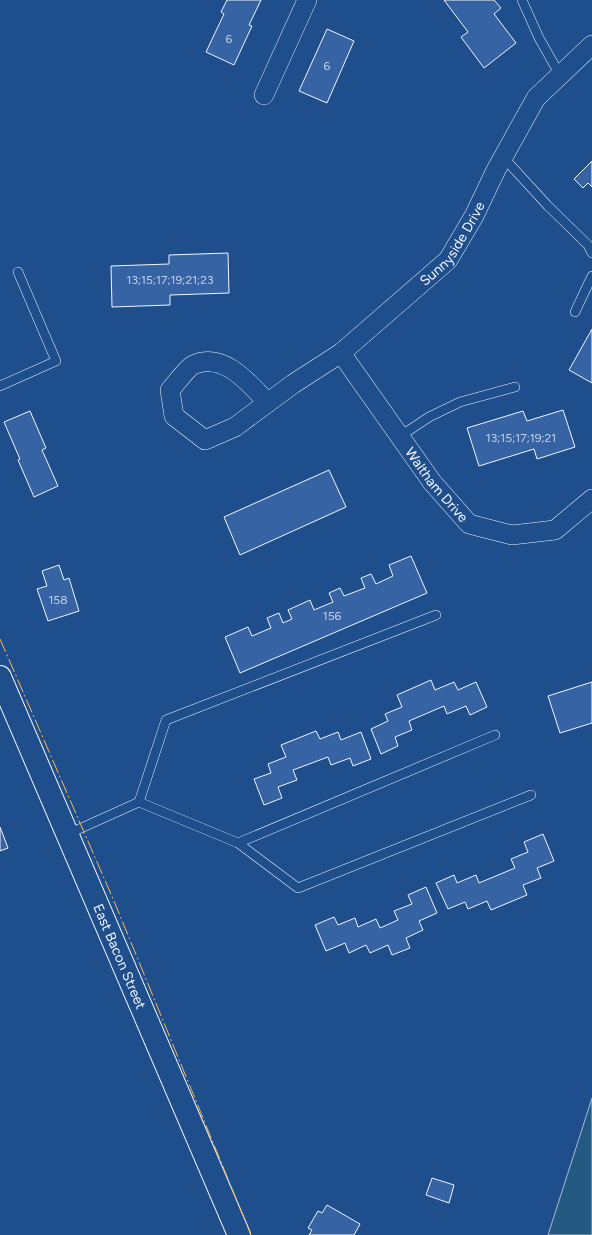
<svg xmlns="http://www.w3.org/2000/svg" width="592" height="1235" font-family="Figtree,sans-serif">
	<style>
		.green { fill: #245a82; stroke: #a8bbd7 }
		.building { fill: #3563a3; stroke: #f2f6ff }
		.lines { fill: none; stroke-linecap: round; stroke-linejoin: round }
		.service-casing { stroke: #f2f6ff; stroke-width: 10 }
		.minor-casing { stroke: #f2f6ff; stroke-width: 20 }
		.secondary-casing { stroke: #f2f6ff; stroke-width: 24 }
		.service { stroke: #1f4e8c; stroke-width: 9 }
		.minor { stroke: #1f4e8c; stroke-width: 19 }
		.secondary { stroke: #1f4e8c; stroke-width: 22 }
		.power { stroke: #ffb74d; stroke-width: 1; stroke-dasharray: 14 3 2 3; stroke-linecap: butt }
		.labels { text-anchor: middle; dominant-baseline: central; stroke-width: 3; stroke-linejoin: round; paint-order: stroke }
		.number-label { font-size: 12px; fill: #c3d1e8 }
		.street-label { font-size: 14px; fill: #f2f6ff; stroke: #1f4e8c }
	</style>
	<rect width="100%" height="100%" fill="#1f4e8c"/>
	<path class="green" d="M592 1098V1235H548Z"/>
	<path class="building" d="M227 0H261L249 25 252 26 234 65 206 52 224 14 221 12Z
		M444 0H494L501 8 494 14 516 43 484 68 461 37 468 32Z
		M327 29 354 41 327 103 299 91Z
		M592 161V187L588 183 583 188 574 179Z
		M228 253 229 293 170 295V305L112 307 111 266 169 264V255Z
		M592 329V383L569 370Z
		M563 410 575 447 537 459 534 449 479 466 467 428 523 411 527 421Z
		M30 411 46 448 42 450 58 486 34 497 18 460 20 459 4 422Z
		M329 470 346 507 240 555 224 517Z
		M411 556 427 593 240 673 225 637 248 627 252 636 271 628 267 618 279 613 283 623 292 619 288 610 310 600 314 610 333 602 329 593 340 588 344 596 365 588 361 578 371 574 376 584 393 576 389 565Z
		M59 565 64 580 69 578 79 611 48 621 37 589 47 586 42 571Z
		M431 680 435 690 454 682 458 690 476 682 487 707 470 715 466 706 447 714 444 706 409 721 412 730 395 737 398 746 381 754 371 729 388 721 385 714 402 707 397 695Z
		M592 682V723L560 733 548 696Z
		M316 731 320 739 338 732 341 740 361 732 371 759 353 766 350 758 331 765 328 757 293 770 297 780 278 787 282 798 264 805 254 779 271 773 268 764 286 757 281 745Z
		M0 827 8 848 0 851Z
		M543 834 554 861 537 868 541 878 523 885 527 895 491 910 487 901 468 909 465 902 448 909 436 883 454 875 457 883 476 875 479 883 515 868 511 859 528 852 524 842Z
		M426 887 437 913 419 921 423 930 406 938 410 948 392 955 388 945 370 953 366 945 349 953 345 943 326 951 315 925 334 917 338 925 355 918 358 927 376 919 380 928 398 920 394 911 412 904 408 895Z
		M432 1178 454 1185 449 1203 426 1195Z
		M327 1205 360 1224 354 1235H309L312 1230 308 1228 318 1211 322 1213Z"/>
	<g class="lines">
		<g class="service-casing">
			<path id="service" d="M522 0 539 38 560 75
				M503 157 548 206 588 245 592 253
				M575 312 592 276
				M0 386 56 361 18 272
				M399 437 429 417 460 402 515 387
				M495 735 238 843 298 888 531 795
				M68 834 139 802
				M238 843 139 802 166 720 436 615"/>
		</g>
		<g class="minor-casing">
			<g id="minor">
				<path d="M264 95 307 0"/>
				<path id="s1" d="M341 353 432 482 469 524 512 535 555 530 592 499"/>
				<path id="s2" d="M267 402C249 383 223 351 193 365 187 368 175 385 170 390L174 416 205 440 235 427 293 384 341 353 448 260 474 216 496 170 536 98 592 45"/>
			</g>
		</g>
		<g class="secondary-casing">
			<g id="secondary">
				<path id="s3" d="M0 677 239 1235"/>
			</g>
		</g>
		<use href="#service" class="service"/>
		<use href="#minor" class="minor"/>
		<use href="#secondary" class="secondary"/>
		<path class="power" d="M0 639 114 901 251 1235"/>
	</g>
	<g class="labels">
		<g class="number-label">
			<text x="229" y="39">6</text>
			<text x="327" y="66">6</text>
			<text x="170" y="280">13;15;17;19;21;23</text>
			<text x="521" y="438">13;15;17;19;21</text>
			<text x="58" y="600">158</text>
			<text x="332" y="616">156</text>
		</g>
		<g class="street-label">
			<text stroke="none"><textPath href="#s2" startOffset="508">Sunnyside Drive</textPath></text>
			<text stroke="none"><textPath href="#s1" startOffset="163">Waltham Drive</textPath></text>
			<text stroke="none"><textPath href="#s3" startOffset="304">East Bacon Street</textPath></text>
		</g>
	</g>
</svg>
